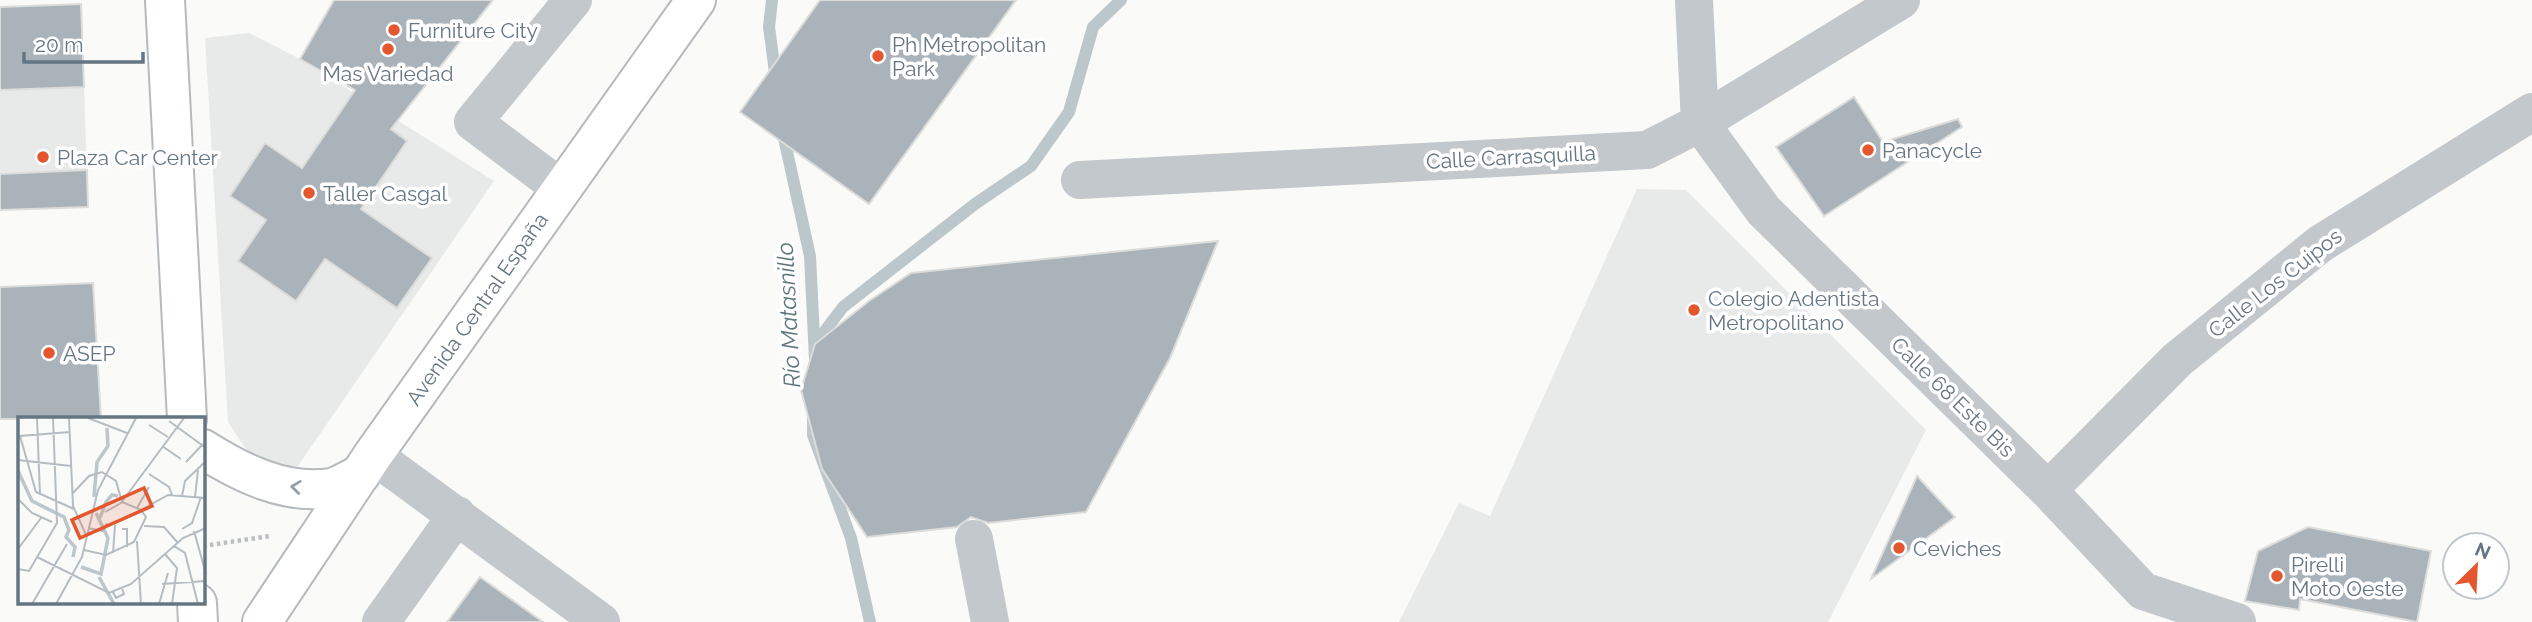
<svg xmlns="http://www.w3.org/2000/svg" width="2532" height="622" font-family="Raleway,sans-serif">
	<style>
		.built { fill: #e8e9e9 }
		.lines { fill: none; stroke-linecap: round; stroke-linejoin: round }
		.stream { stroke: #bbc7cb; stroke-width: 12 }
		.building { fill: #aab3b9; stroke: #dcdcda; stroke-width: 2 }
		.major-casing { stroke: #b5babe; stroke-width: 42 }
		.path { stroke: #bbbfc2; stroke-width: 4.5; stroke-dasharray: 3.5 3.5; stroke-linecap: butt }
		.minor { stroke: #c3c8cc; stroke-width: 38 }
		.major { stroke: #fff; stroke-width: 38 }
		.oneway { stroke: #939fa8 }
		.poi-dot { fill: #e4572e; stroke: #fff; stroke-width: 2.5 }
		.labels { text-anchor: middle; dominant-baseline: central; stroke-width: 7; stroke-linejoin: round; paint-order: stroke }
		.poi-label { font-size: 21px; fill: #657683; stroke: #fff; text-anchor: start }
		.street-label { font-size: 21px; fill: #657683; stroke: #fff }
		.water-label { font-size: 23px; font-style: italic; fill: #60757c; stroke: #fff }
		.inset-river { fill: none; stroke: #bbc7cb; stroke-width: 3.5 }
		.inset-road { fill: none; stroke: #b5bdc2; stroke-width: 2 }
		.view { fill: #e4572e; fill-opacity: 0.15; stroke: #e4572e; stroke-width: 3.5 }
		.inset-edge { fill: none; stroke: #657683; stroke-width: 3.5 }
	</style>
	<rect width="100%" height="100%" fill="#fafaf8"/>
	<path class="built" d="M249 33 300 59 494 181 298 466 264 465 245 448 228 422 205 38Z
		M84 87 88 207 0 210V90Z
		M1637 189 1686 190 1926 430 1828 622H1399L1459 503 1490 516Z"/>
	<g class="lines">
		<path class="stream" d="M772 0 769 27 776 80
			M782 129 810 256 815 359
			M815 344 843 307 975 204 1031 166 1069 112 1093 27 1121 0
			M813 420V435L851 538 870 622"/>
	</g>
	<path class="building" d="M334 0H493L391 129 407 141 361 209 432 258 397 308 325 259 296 301 238 261 266 220 230 196 265 143 302 168 355 90 300 59Z
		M820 0H1016L869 204 740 112Z
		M81 4 84 87 0 90V7Z
		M1854 97 1883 142 1958 119 1962 127 1824 216 1776 147Z
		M87 170 88 207 0 210V174Z
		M1218 241 1170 358 1086 512 988 523 971 517 957 527 867 537 822 469 801 390 815 344 869 301 911 273Z
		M93 283 101 419H0V287Z
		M1917 476 1955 517 1871 579Z
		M2308 527 2431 551 2417 622 2300 599 2299 610 2245 601 2258 551Z
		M480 577 543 622H447Z"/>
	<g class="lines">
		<g class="major-casing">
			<path id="major" d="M165 0 187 419
				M203 449C241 473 285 495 331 488 341 486 352 478 361 474
				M197 603 198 622
				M262 622 373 455 696 0"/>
		</g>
		<path class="path" d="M203 546 270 536"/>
		<path class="minor" d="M1694 0 1700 123 1764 211 2048 490 2143 591 2237 622
			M1080 180 1647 150 1700 123 1901 0
			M562 189 473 122 573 0
			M373 455 601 622
			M2048 490 2177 360 2320 244 2532 112
			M974 539 990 622
			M381 622 457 515"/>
		<use href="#major" class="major"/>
	</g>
	<defs><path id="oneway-chevron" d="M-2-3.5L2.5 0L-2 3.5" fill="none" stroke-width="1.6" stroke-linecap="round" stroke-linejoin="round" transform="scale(1.75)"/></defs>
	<use class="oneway" href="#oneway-chevron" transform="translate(296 487) rotate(-173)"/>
	<g class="poi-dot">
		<circle cx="394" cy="30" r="7"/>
		<circle cx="388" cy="49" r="7"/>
		<circle cx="878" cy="56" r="7"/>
		<circle cx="1868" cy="150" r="7"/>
		<circle cx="43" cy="157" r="7"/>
		<circle cx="309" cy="193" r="7"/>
		<circle cx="1694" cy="310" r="7"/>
		<circle cx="49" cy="353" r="7"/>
		<circle cx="1899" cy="548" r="7"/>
		<circle cx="2277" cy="576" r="7"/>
	</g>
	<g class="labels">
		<g class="poi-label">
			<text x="408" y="30">Furniture City</text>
			<text x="892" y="44">Ph Metropolitan<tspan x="892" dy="24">Park</tspan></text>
			<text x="388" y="73" text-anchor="middle">Mas Variedad</text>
			<text x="1882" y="150">Panacycle</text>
			<text x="57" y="157">Plaza Car Center</text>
			<text x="323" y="193">Taller Casgal</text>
			<text x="1708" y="298">Colegio Adentista<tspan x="1708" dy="24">Metropolitano</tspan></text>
			<text x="63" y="353">ASEP</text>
			<text x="1913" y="548">Ceviches</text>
			<text x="2291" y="564">Pirelli<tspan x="2291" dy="24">Moto Oeste</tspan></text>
		</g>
		<g class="street-label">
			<text transform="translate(1511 157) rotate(-3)">Calle Carrasquilla</text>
			<text transform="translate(2275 283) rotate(-38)">Calle Los Cuipos</text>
			<text transform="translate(477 309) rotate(-55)">Avenida Central España</text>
			<text transform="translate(1953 397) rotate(44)">Calle 68 Este Bis</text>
		</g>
		<g class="water-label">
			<text transform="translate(788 315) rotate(-93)">Río Matasnillo</text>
		</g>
	</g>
	<g transform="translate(18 417)">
		<rect width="187" height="187" fill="#fafaf8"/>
		<path class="inset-river" d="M0 54 14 84 46 100 51 113 48 120 57 130 55 140M76 80 79 45 90 29 89 11M82 101 88 85 94 78 100 79M63 150 83 157 90 121 78 96M81 160 96 187"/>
		<path class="inset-road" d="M19 1 22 78M51 1 55 89 69 120M70 1 109 16M151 4 188 31M131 8 150 20M52 15 2 19 18 75 56 92M144 29 163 42M0 43 53 49M168 45 185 27M131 57 151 70 154 78M55 76 71 59 84 55 98 64 104 85M164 79 167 64 188 44M177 80 180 53M0 82 14 96 34 105M104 85 123 93 150 78 188 81M119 91 131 70M87 95 103 86 166 1M126 109 146 110 160 126M70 111 85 114 89 106M104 112H109V130M164 112 174 106 183 80M176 114 188 157M119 124 123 187M156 129 167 136 180 187M0 132 23 101M66 133 88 138 116 125 128 100 123 93M95 136 97 108M147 137 159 151 154 187M19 140 91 176 113 167 165 121 188 111M0 152 11 154 39 106 35 1M144 167 188 164M95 175 98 181 106 177 104 172M14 187 49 127M38 187 64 140 80 73 118 1M141 187 150 156"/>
		<path class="view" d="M126 71 134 89 62 121 54 103Z"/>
		<rect width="187" height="187" class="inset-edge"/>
	</g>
	<g transform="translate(2476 566) rotate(24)"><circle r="33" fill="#ffffff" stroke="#c1c8cd" stroke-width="2"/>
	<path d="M0-5L12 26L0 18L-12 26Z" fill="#e4572e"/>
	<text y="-10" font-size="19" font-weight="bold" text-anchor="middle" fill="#657683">N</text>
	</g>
	<path d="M24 52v10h119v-10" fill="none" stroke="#657683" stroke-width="3.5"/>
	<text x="35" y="52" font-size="21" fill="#657683" stroke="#ffffff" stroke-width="5" paint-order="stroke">20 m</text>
</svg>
